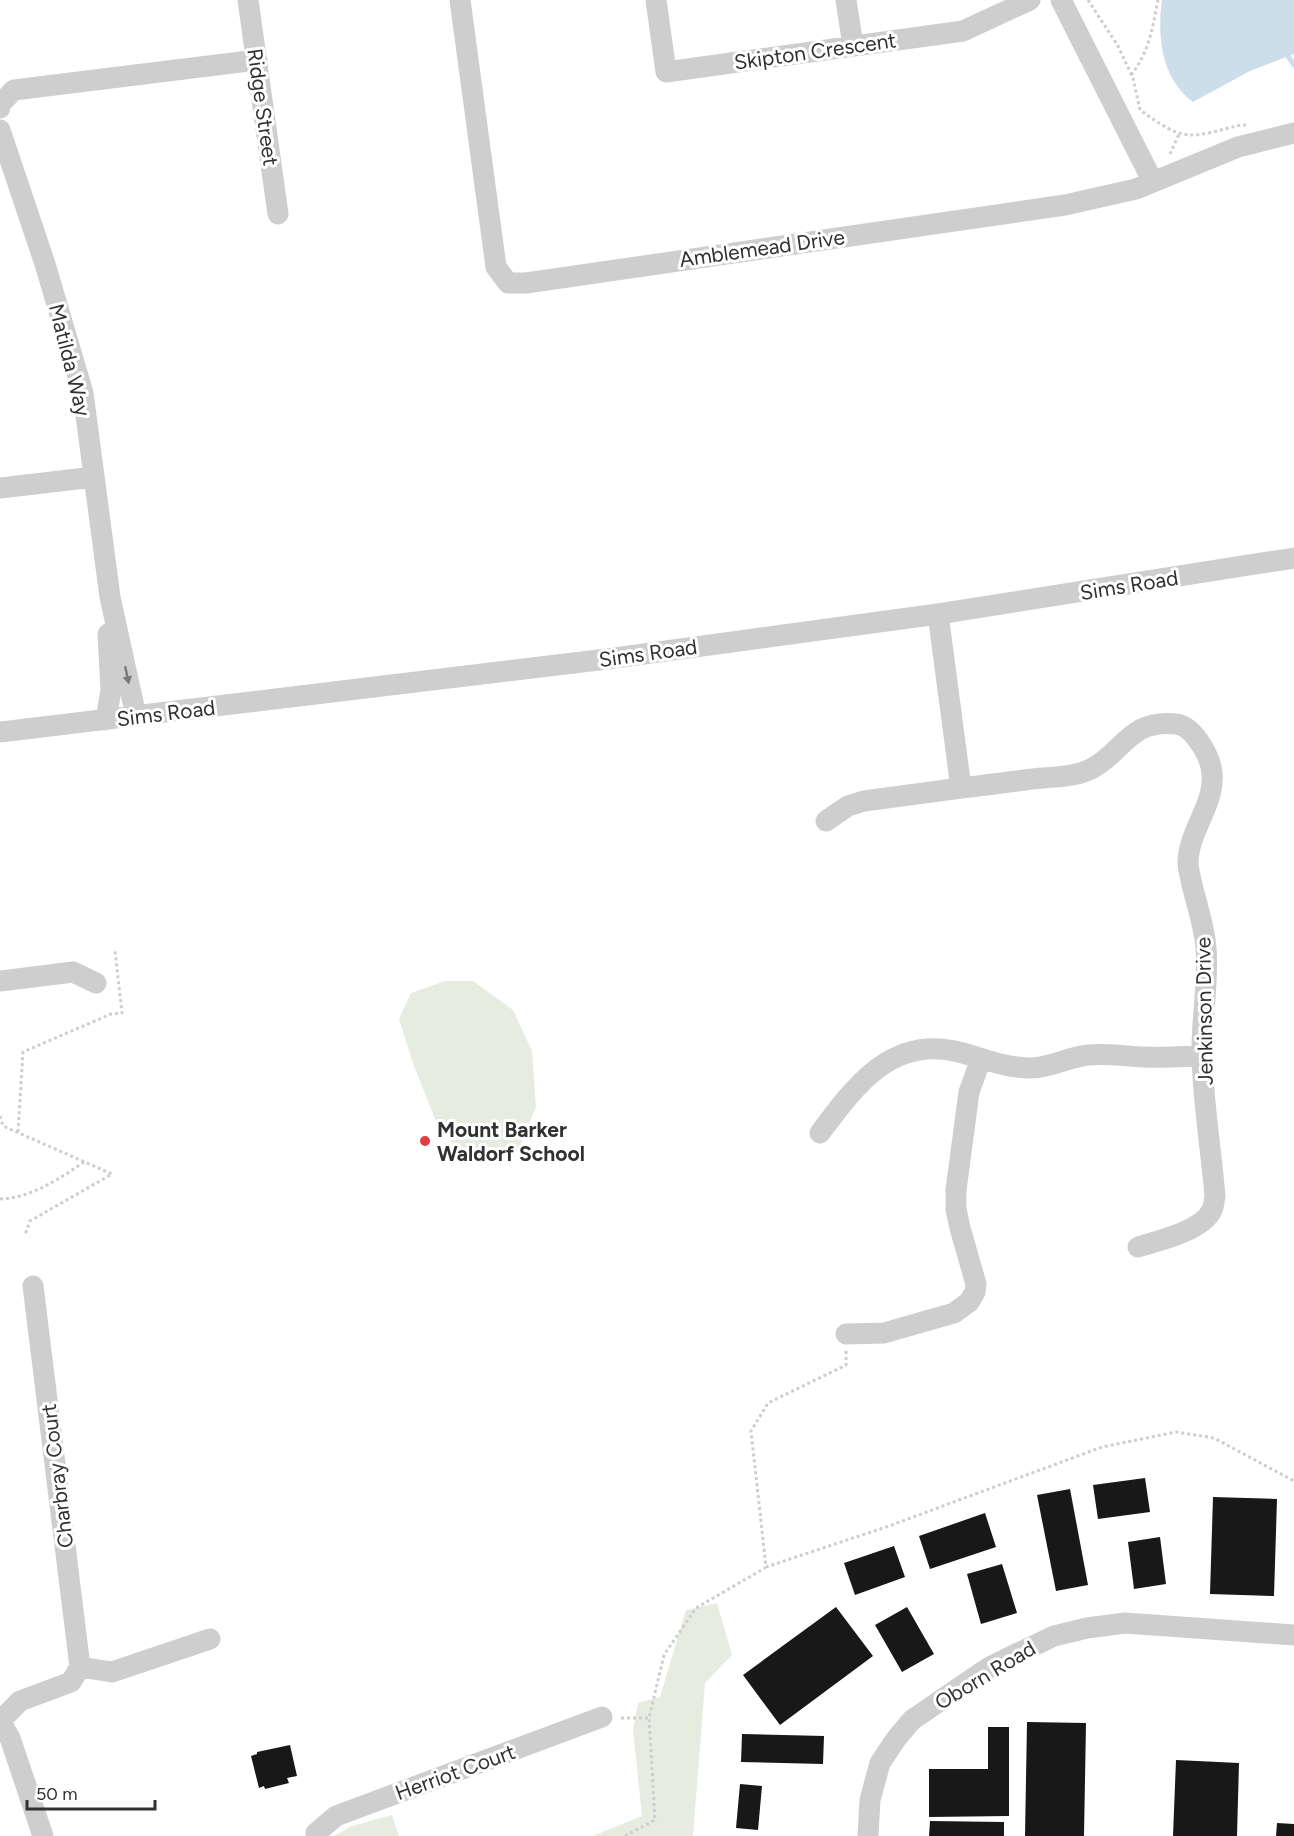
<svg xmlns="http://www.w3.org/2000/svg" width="1294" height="1836" font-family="Figtree,sans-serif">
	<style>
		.green { fill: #e6ede0 }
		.water { fill: #cddeeb }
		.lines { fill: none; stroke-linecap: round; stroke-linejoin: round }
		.stream { stroke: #cddeeb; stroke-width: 5 }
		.building { fill: #181818 }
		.path { stroke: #cecece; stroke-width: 3; stroke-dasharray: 3 3; stroke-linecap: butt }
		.minor { stroke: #cecece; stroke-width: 21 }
		.oneway { fill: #787878 }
		.poi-dot { fill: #dc3e43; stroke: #fff; stroke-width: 2 }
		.labels { text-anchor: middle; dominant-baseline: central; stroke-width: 6; stroke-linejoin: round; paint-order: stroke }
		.street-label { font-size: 21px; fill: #313131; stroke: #fff }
		.poi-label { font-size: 21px; font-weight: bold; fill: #313131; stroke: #fff; text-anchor: start }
	</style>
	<rect width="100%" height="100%" fill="#fff"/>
	<path class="green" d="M445 981H473L513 1010 532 1051 536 1107 518 1151 492 1158 460 1154 435 1119 414 1066 399 1019 411 993Z
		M717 1603 732 1655 705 1683 693 1836H593L642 1816 633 1730 638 1703 660 1697 686 1610Z
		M392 1815 399 1836H334L352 1826Z"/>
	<path class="water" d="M1162 0H1294V54L1250 71 1193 102C1161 78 1157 36 1162 0Z"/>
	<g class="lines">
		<path class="stream" d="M1288 56 1294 65"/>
	</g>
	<path class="building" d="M1145 1478 1150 1512 1098 1519 1093 1485Z
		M1070 1489 1088 1585 1056 1591 1037 1495Z
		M1213 1497 1277 1499 1274 1596 1210 1594Z
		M985 1513 996 1547 930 1569 919 1536Z
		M1160 1537 1166 1584 1134 1589 1128 1542Z
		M894 1546 905 1577 855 1595 844 1563Z
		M1002 1564 1017 1613 981 1624 967 1574Z
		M836 1607 873 1656 780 1725 743 1675Z
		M907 1607 934 1654 902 1672 875 1625Z
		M1027 1722 1086 1723 1084 1836H1025Z
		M988 1727H1009V1816L929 1817V1769H988Z
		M742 1734 824 1736 823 1764 741 1762Z
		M290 1745 297 1776 287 1778 289 1783 265 1789 264 1786 259 1788 251 1756 257 1754V1752Z
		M1176 1760 1239 1763 1237 1836H1173Z
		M740 1784 762 1786 758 1830 736 1828Z
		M930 1821 1004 1822V1836H929Z
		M1277 1823 1294 1824V1836H1276Z"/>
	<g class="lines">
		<path class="path" d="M1088 0 1118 46 1133 78 1140 110C1186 143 1187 138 1241 125H1246
			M1131 75C1149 53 1153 26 1158 0
			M1170 154 1179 134
			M0 1116 3 1126 112 1174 30 1221 25 1235
			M18 1132 23 1052 111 1014 122 1013 115 951
			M0 1199C31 1198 59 1179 84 1162
			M846 1351V1365L768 1403 751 1431 766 1567 889 1526 1102 1447 1176 1432 1214 1438 1294 1481
			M621 1718H649
			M625 1836 655 1820 649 1718 664 1655 696 1608 765 1568"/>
		<path class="minor" d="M248 0 278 214
			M460 0 496 267 508 283H526L1065 205 1136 189 1238 147 1294 133
			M656 0 666 72 963 31 1030 0
			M846 0 853 46
			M1061 0 1153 182
			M0 108V104L14 90 257 60
			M0 130 45 264 83 393 110 597 136 716
			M0 488 94 477
			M938 614 961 788C988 785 1015 781 1042 778 1058 777 1077 776 1091 769 1124 752 1129 719 1176 724 1192 725 1208 753 1211 767 1219 801 1188 829 1188 863 1188 870 1191 878 1192 885 1197 905 1204 926 1206 947 1209 983 1201 1020 1202 1056 1203 1102 1211 1149 1215 1196 1214 1200 1214 1206 1212 1210 1202 1231 1158 1241 1138 1247
			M106 720 111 690 108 634
			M0 732 607 659 938 614 1294 558
			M826 821 848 806 864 801 961 788
			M0 981 73 972 96 983
			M820 1133C855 1086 892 1035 959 1052 982 1058 1006 1068 1030 1068 1050 1068 1068 1057 1088 1055 1105 1053 1125 1056 1143 1057 1162 1058 1182 1056 1202 1056
			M33 1286 80 1667 71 1682 20 1701 0 1721 10 1738 43 1836
			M846 1334 884 1333 954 1313 969 1302 975 1292 976 1284 960 1228 956 1209V1190L969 1092 981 1059
			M80 1667 112 1672 210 1639
			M316 1836V1833L336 1816 602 1717
			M868 1836 870 1800 880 1763 896 1739 912 1720 988 1668 1014 1655 1054 1636 1087 1628 1125 1623 1294 1635"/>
	</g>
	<defs><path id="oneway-solid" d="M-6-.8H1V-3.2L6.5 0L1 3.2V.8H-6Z" transform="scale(1.5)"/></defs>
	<use class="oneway" href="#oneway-solid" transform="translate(127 675) rotate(78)"/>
	<circle class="poi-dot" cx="425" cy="1141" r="6"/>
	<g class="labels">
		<g class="street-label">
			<text transform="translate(815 51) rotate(-8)">Skipton Crescent</text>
			<text transform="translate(263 107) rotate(82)">Ridge Street</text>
			<text transform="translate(762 248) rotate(-8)">Amblemead Drive</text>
			<text transform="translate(70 360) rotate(76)">Matilda Way</text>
			<text transform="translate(1129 585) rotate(-9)">Sims Road</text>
			<text transform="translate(648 653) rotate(-8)">Sims Road</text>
			<text transform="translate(166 713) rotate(-7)">Sims Road</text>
			<text transform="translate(1204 1011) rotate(-91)">Jenkinson Drive</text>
			<text transform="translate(57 1476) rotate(-97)">Charbray Court</text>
			<text transform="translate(985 1675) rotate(-31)">Oborn Road</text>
			<text transform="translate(455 1772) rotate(-20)">Herriot Court</text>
		</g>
		<g class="poi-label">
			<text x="437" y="1129">Mount Barker<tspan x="437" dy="24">Waldorf School</tspan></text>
		</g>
	</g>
	<path d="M27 1800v9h128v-9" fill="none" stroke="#313131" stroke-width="3"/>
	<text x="36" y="1800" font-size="18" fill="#313131" stroke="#ffffff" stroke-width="4.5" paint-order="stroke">50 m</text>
</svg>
